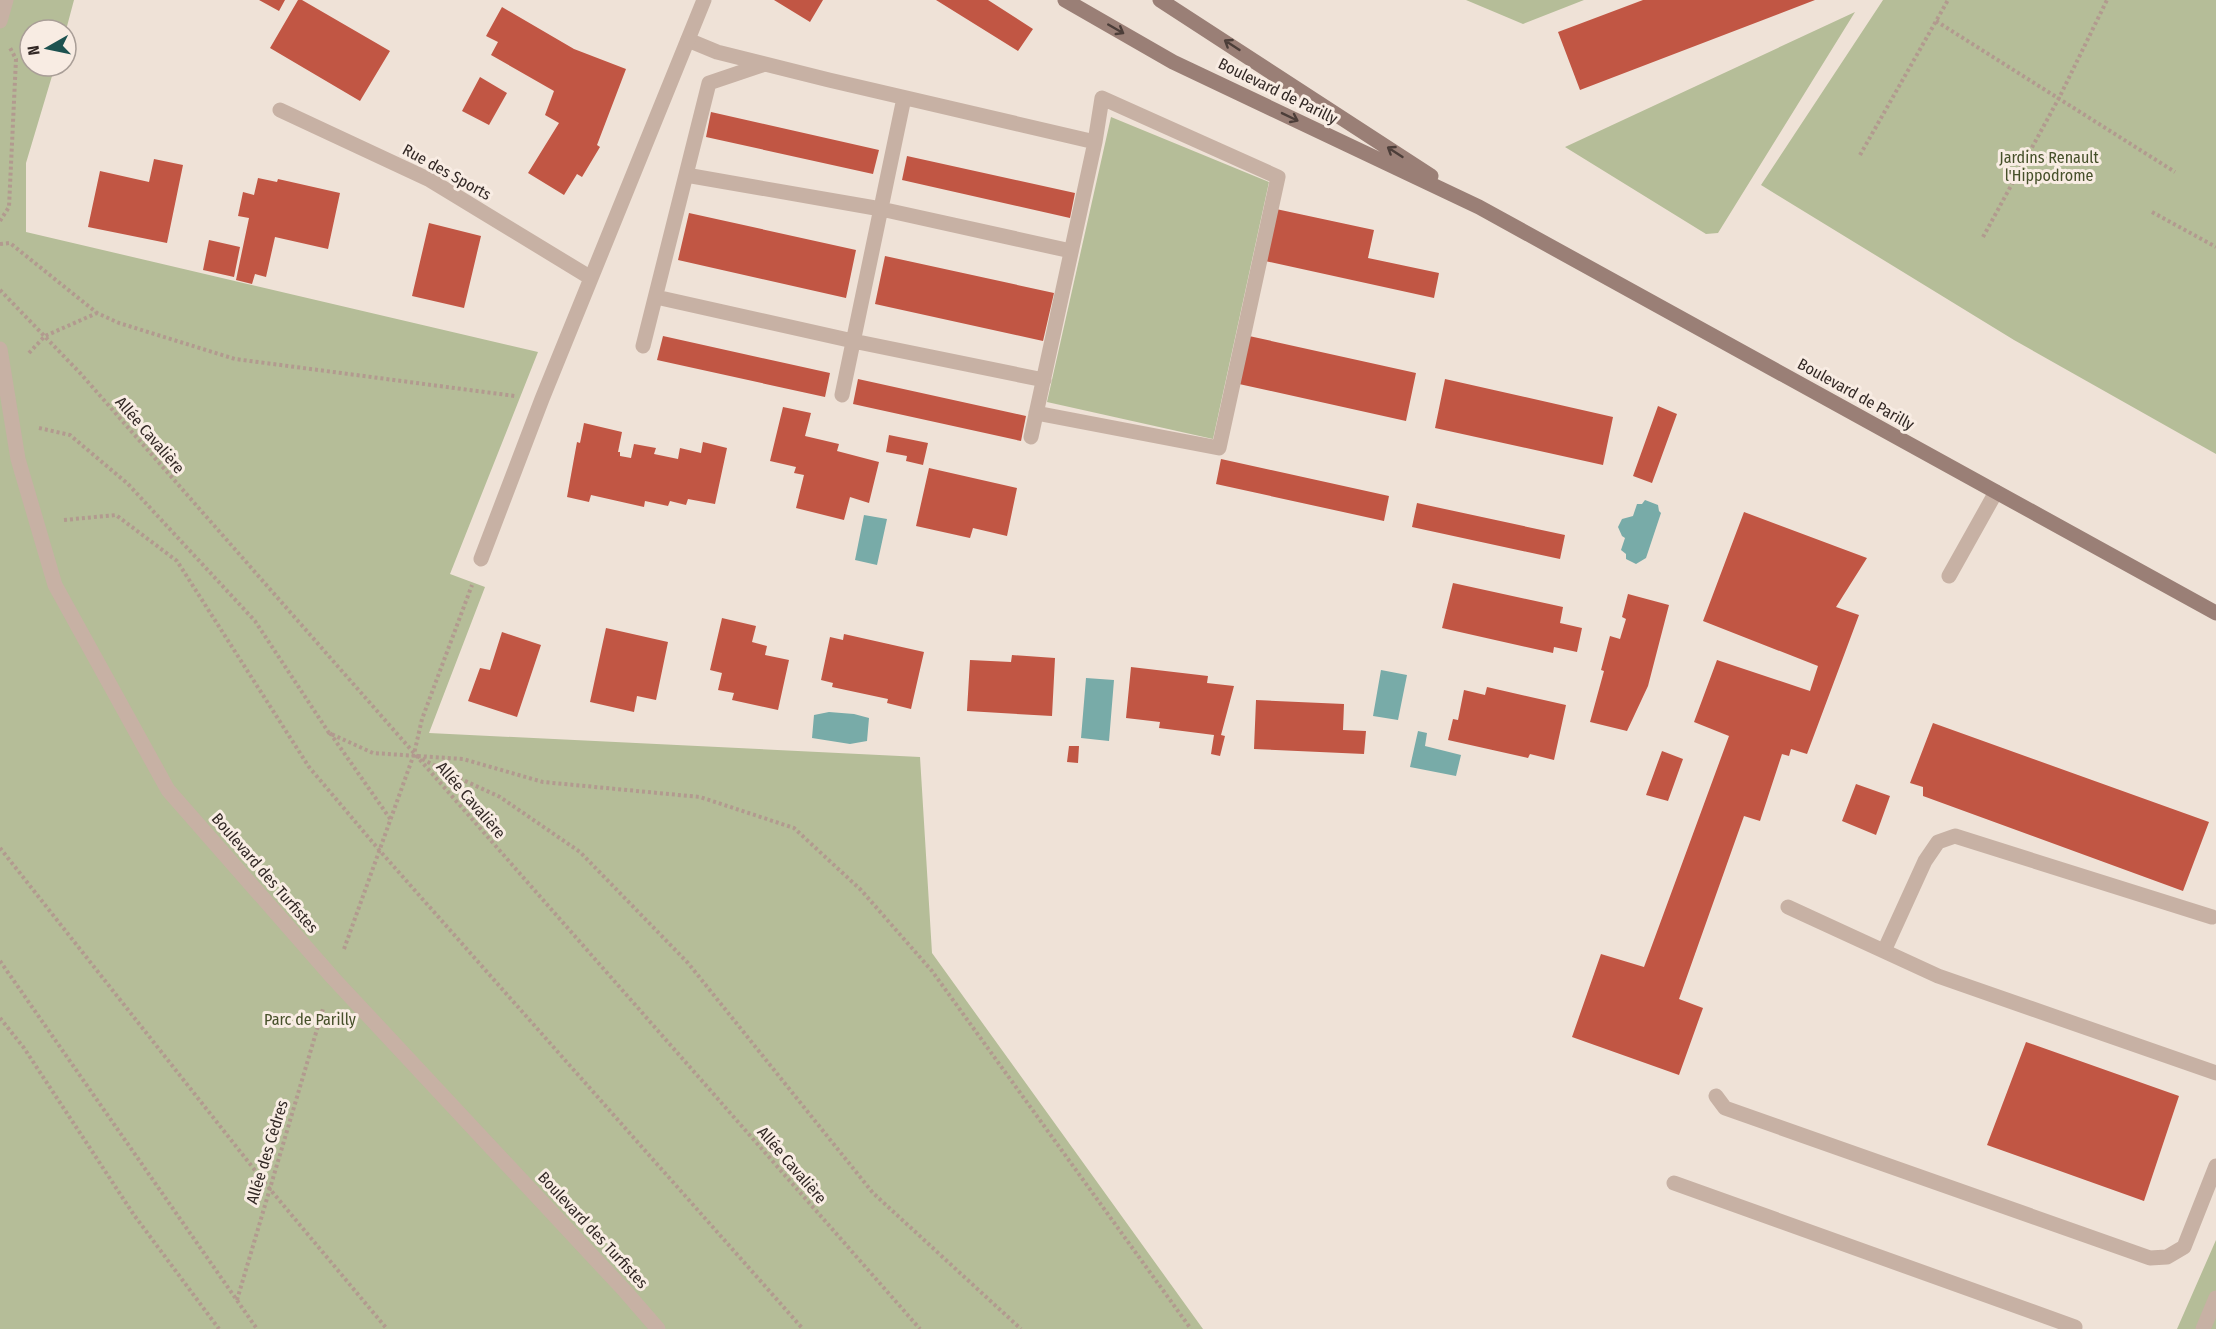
<svg xmlns="http://www.w3.org/2000/svg" width="2216" height="1329" font-family="'Fira Sans Condensed',sans-serif">
	<style>
		.green { fill: #b5bd98 }
		.water { fill: #78aba8 }
		.building { fill: #c15644 }
		.lines { fill: none; stroke-linecap: round; stroke-linejoin: round }
		.path { stroke: #b29a8f; stroke-width: 4; stroke-dasharray: 3 3; stroke-linecap: butt }
		.service { stroke: #c7b1a4; stroke-width: 15 }
		.minor { stroke: #c7b1a4; stroke-width: 15 }
		.secondary { stroke: #9a7f76; stroke-width: 15 }
		.oneway { stroke: #4c3e39 }
		.labels { text-anchor: middle; dominant-baseline: central; stroke-width: 6; stroke-linejoin: round; paint-order: stroke }
		.street-label { font-size: 16px; fill: #322825; stroke: #f8ece3 }
		.park-label { font-size: 16px; fill: #46502a; stroke: #f8ece3 }
	</style>
	<rect width="100%" height="100%" fill="#efe2d7"/>
	<path class="green" d="M0 0H74L66 30H30V66H55L26 163V232L538 352 450 574 485 587 429 733 920 757 932 953 1203 1329H0Z
		M1466 0H1584L1523 24Z
		M1883 0H2216V454L2014 340 1761 185Z
		M1855 12 1718 233 1706 234 1565 147Z
		M1111 117 1269 182 1213 439 1047 402Z
		M2216 1240V1329H2177Z"/>
	<path class="water" d="M1645 500 1658 505 1659 511 1661 513 1646 558 1636 564 1626 559V554L1621 550 1625 538 1622 536 1618 527 1622 519 1633 516 1637 504H1642Z
		M864 515 887 519 877 565 855 560Z
		M1381 670 1407 675 1398 720 1373 716Z
		M1086 678 1114 680 1109 741 1081 738Z
		M829 712 854 714 869 718 867 741 850 744 812 738 814 715Z
		M1418 731 1427 733 1425 746 1461 755 1456 776 1410 767Z"/>
	<path class="building" d="M259 0H285L279 11Z
		M298 0H302L390 51 360 101 270 48Z
		M774 0H823L810 22Z
		M936 0H988L1033 29 1018 51Z
		M1643 0H1815L1580 90 1558 32Z
		M502 7 574 49 626 69 597 145 600 147 582 177 577 174 564 195 528 173 559 123 545 115 554 91 491 55 498 42 486 36Z
		M480 77 507 93 489 125 462 111Z
		M711 112 879 150 873 174 706 137Z
		M907 156 1075 193 1070 218 902 180Z
		M154 159 183 165 167 243 88 227 100 171 149 182Z
		M258 178 277 182 278 179 340 193 328 249 275 237 266 277 255 274 252 284 236 280 249 218 238 216 243 192 254 195Z
		M1276 209 1374 230 1368 258 1439 273 1434 298 1265 261Z
		M689 213 856 250 846 298 678 260Z
		M429 223 481 236 464 308 412 296Z
		M209 240 240 247 234 277 203 270Z
		M885 256 1054 293 1043 341 875 304Z
		M663 336 830 373 825 397 657 360Z
		M1249 336 1416 373 1406 421 1239 384Z
		M858 379 1026 416 1021 441 853 404Z
		M1445 379 1613 417 1603 465 1435 428Z
		M1658 406 1677 414 1652 483 1633 476Z
		M783 407 811 413 805 436 839 444 837 451 879 462 869 503 850 497 844 520 796 508 804 475 794 473 796 467 770 461Z
		M584 423 622 432 618 452H620V456L631 458 634 444 656 448 654 454 678 459 680 448 701 453 703 442 727 448 715 504 688 499 686 505 670 501 668 506 645 501 644 507 591 495 589 502 567 497 577 442 580 443Z
		M889 435 928 443 923 465 906 461 907 456 886 452Z
		M1221 459 1389 496 1384 521 1216 484Z
		M929 468 1017 488 1007 536 973 528 970 538 916 526Z
		M1417 503 1565 535 1560 559 1412 527Z
		M1744 512 1867 558 1836 607 1859 615 1807 754 1791 749 1789 756 1782 754 1760 821 1744 816 1679 999 1703 1008 1679 1075 1572 1037 1601 954 1644 967 1729 736 1694 722 1717 660 1810 691 1818 666 1703 621Z
		M1453 583 1563 607 1560 623 1582 628 1577 652 1554 647 1553 653 1442 628Z
		M1628 594 1669 605 1648 686 1627 731 1590 722 1604 671 1601 670 1610 636 1620 639 1626 619 1622 617Z
		M722 618 756 626 752 642 767 646 765 655 789 660 778 710 732 700 734 693 718 690 722 673 710 670Z
		M606 628 668 642 656 700 637 696 634 712 590 702Z
		M502 632 541 645 517 717 468 701 480 668 490 670Z
		M844 634 924 652 911 709 887 703 888 699 832 687 833 683 821 680 830 637 843 640Z
		M1012 655 1055 658 1052 716 967 711 970 660 1011 662Z
		M1131 667 1208 676 1207 683 1234 686 1221 735 1225 736 1220 756 1211 754 1214 735 1159 728 1160 722 1126 718Z
		M1487 687 1566 705 1554 760 1530 754 1528 758 1448 740 1453 719 1458 720 1464 690 1485 695Z
		M1256 700 1344 704 1343 730 1366 731 1364 754 1254 749Z
		M1933 723 2209 822 2183 891 1923 796V787L1910 783Z
		M1069 746H1079L1078 763 1067 762Z
		M1662 751 1683 759 1668 801 1646 795Z
		M1856 784 1890 796 1876 835 1842 821Z
		M2026 1042 2179 1096 2144 1201 1987 1145Z"/>
	<g class="lines">
		<path class="path" d="M1936 21 2175 172
			M1860 155 1948 0
			M2152 212 2216 247
			M0 221 9 207 16 59 9 46
			M1983 237 2059 98 2107 0
			M0 244 10 243 97 313 119 323 235 359 515 396
			M0 290 81 374 920 1329
			M29 353 45 336 97 313
			M39 428 70 435 128 484 255 621 329 733 373 753 463 759 543 782 700 797 794 828 861 890 932 971 1191 1329
			M64 520 116 515 177 561 309 767 380 851 803 1329
			M330 733 391 820
			M417 756 450 774 500 797 580 852 688 963 873 1193 1021 1329
			M0 848 269 1188 387 1329
			M344 949 414 754 422 719 472 585
			M0 961 257 1329
			M0 1018 24 1048 134 1215 219 1329
			M237 1300 323 1009"/>
		<path class="service" d="M0 21 6 0
			M688 40 717 52 829 80 1095 142 1031 437
			M686 175 881 209 1071 251
			M656 297 853 341 1044 380
			M643 346 709 83 765 64
			M0 349 18 459 55 585 168 790 333 978 625 1291 658 1329
			M842 395 904 98
			M1036 413 1219 448 1278 177 1102 98 1095 142
			M1788 907 1938 976 2216 1073
			M1884 951 1925 861 1938 842 1955 836 2212 917
			M1716 1096 1725 1108 2150 1258 2167 1257 2184 1247 2216 1166
			M1674 1183 2075 1327
			M2203 1329 2216 1298"/>
		<path class="minor" d="M280 110 430 180 591 278
			M481 559 542 399 704 0
			M1949 576 1996 492"/>
		<path class="secondary" d="M1065 0 1173 62 1479 207 2216 613
			M1160 0 1431 176"/>
	</g>
	<defs><path id="oneway-shaft" d="M-6 0H5M1.5-3L5.5 0L1.5 3" fill="none" stroke-width="1.6" stroke-linecap="round" stroke-linejoin="round" transform="scale(1.5)"/></defs>
	<g class="oneway">
		<use href="#oneway-shaft" transform="translate(1116 29) rotate(30)"/>
		<use href="#oneway-shaft" transform="translate(1232 45) rotate(-147)"/>
		<use href="#oneway-shaft" transform="translate(1290 117) rotate(26)"/>
		<use href="#oneway-shaft" transform="translate(1395 152) rotate(-147)"/>
	</g>
	<g class="labels">
		<g class="street-label">
			<text transform="translate(1278 91) rotate(26)">Boulevard de Parilly</text>
			<text transform="translate(447 172) rotate(29)">Rue des Sports</text>
			<text transform="translate(1856 394) rotate(29)">Boulevard de Parilly</text>
			<text transform="translate(150 435) rotate(49)">Allée Cavalière</text>
			<text transform="translate(471 800) rotate(49)">Allée Cavalière</text>
			<text transform="translate(265 873) rotate(49)">Boulevard des Turfistes</text>
			<text transform="translate(267 1152) rotate(-73)">Allée des Cèdres</text>
			<text transform="translate(792 1165) rotate(49)">Allée Cavalière</text>
			<text transform="translate(593 1230) rotate(47)">Boulevard des Turfistes</text>
		</g>
		<g class="park-label">
			<text x="2049" y="157">Jardins Renault<tspan x="2049" dy="18">l'Hippodrome</tspan></text>
			<text x="310" y="1019">Parc de Parilly</text>
		</g>
	</g>
	<g transform="translate(48 48) rotate(261)"><circle r="28" fill="#f8ece3" stroke="#a99e97" stroke-width="1.5"/>
	<path d="M0-4.5L10 22L0 15L-10 22Z" fill="#1d5250"/>
	<text y="-9" font-size="16" font-weight="bold" text-anchor="middle" fill="#322825">N</text>
	</g>
</svg>
